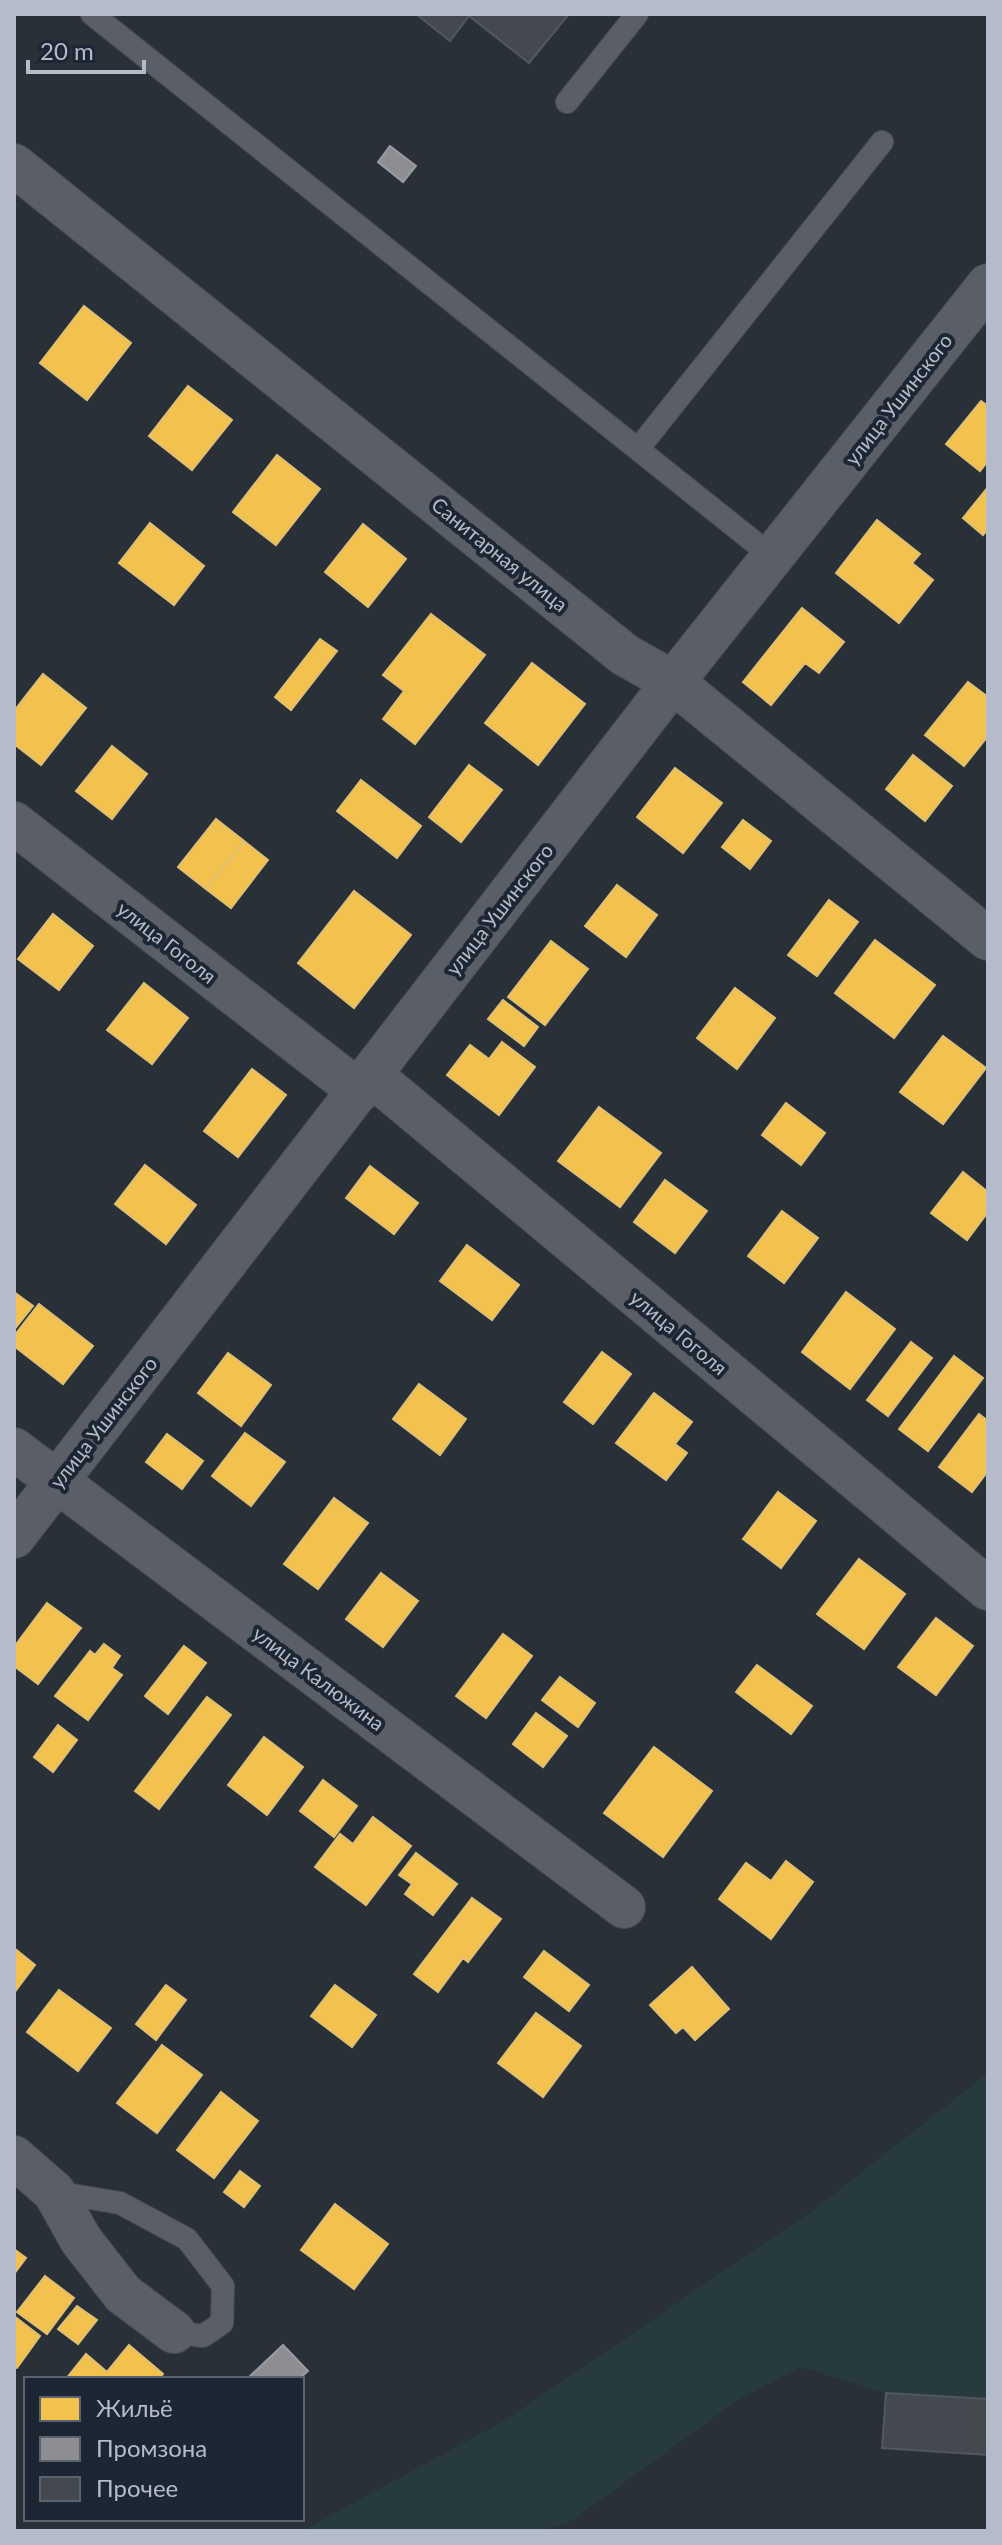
<svg xmlns="http://www.w3.org/2000/svg" width="1002" height="2545" font-family="Lato,sans-serif">
	<style>
		.green { fill: #273a3e }
		.homes { fill: #f2c14e; stroke: #dfc073; stroke-width: 2 }
		.industry { fill: #8d8d92; stroke: #999ba2; stroke-width: 2 }
		.building { fill: #444950; stroke: #52575f; stroke-width: 2 }
		.lines { fill: none; stroke-linecap: round; stroke-linejoin: round }
		.service-casing { stroke: #484c53; stroke-width: 24 }
		.minor-casing { stroke: #484c53; stroke-width: 44 }
		.service { stroke: #5a5e66; stroke-width: 22 }
		.minor { stroke: #5a5e66; stroke-width: 42 }
		.labels { text-anchor: middle; dominant-baseline: central; stroke-width: 8; stroke-linejoin: round; paint-order: stroke }
		.street-label { font-size: 20px; fill: #b4bcc9; stroke: #1d2633 }
	</style>
	<rect width="100%" height="100%" fill="#2a3038"/>
	<path class="green" d="M988 2073V2399L886 2393 800 2367 738 2400 573 2520 544 2531H302L509 2418 816 2208Z"/>
	<path class="homes" d="M84 306 131 343 87 400 40 363Z
		M188 386 232 420 192 470 149 436Z
		M981 401 988 406V461L980 471 946 444Z
		M277 455 320 489 276 545 233 512Z
		M988 487V529L983 535 963 518Z
		M877 520 920 554 912 563 933 580 899 623 836 573Z
		M150 523 204 566 174 605 119 563Z
		M363 524 406 559 368 607 325 572Z
		M802 608 844 642 819 673 805 663 771 705 743 682Z
		M431 614 485 655 415 744 383 719 404 691 383 675Z
		M320 639 337 651 291 710 275 697Z
		M532 663 585 704 538 765 485 723Z
		M43 674 86 708 41 765 14 744V711Z
		M968 682 988 697V736L964 766 925 735Z
		M112 746 147 774 112 819 76 791Z
		M913 755 952 786 925 821 886 789Z
		M469 765 502 790 461 842 429 817Z
		M675 768 722 803 683 853 637 817Z
		M361 780 421 826 397 858 337 811Z
		M216 819 244 841 206 889 178 867Z
		M743 820 771 841 750 869 722 847Z
		M244 841 268 860 231 908 206 889Z
		M617 885 657 915 626 957 585 926Z
		M354 891 411 935 354 1008 298 963Z
		M829 900 858 922 817 976 788 955Z
		M53 914 93 946 59 990 18 959Z
		M875 940 935 985 894 1038 835 993Z
		M551 941 588 969 545 1025 508 997Z
		M144 983 188 1018 152 1064 107 1030Z
		M735 988 775 1018 737 1069 697 1038Z
		M503 1000 538 1027 524 1046 488 1019Z
		M943 1036 986 1068 943 1124 900 1092Z
		M502 1042 535 1067 499 1115 447 1075 470 1045 489 1059Z
		M252 1069 286 1095 238 1157 204 1131Z
		M786 1103 825 1133 801 1165 762 1135Z
		M599 1107 661 1153 620 1207 558 1161Z
		M145 1165 196 1205 166 1244 115 1204Z
		M370 1166 418 1203 394 1234 346 1198Z
		M963 1172 988 1192V1212L967 1240 931 1213Z
		M665 1180 707 1211 675 1253 634 1222Z
		M782 1211 818 1238 784 1283 748 1256Z
		M467 1245 519 1285 492 1320 440 1281Z
		M14 1292 33 1306 14 1330Z
		M846 1292 895 1329 850 1389 802 1352Z
		M39 1304 93 1346 63 1384 14 1346V1336Z
		M911 1342 932 1358 888 1416 867 1400Z
		M602 1352 631 1374 593 1424 564 1402Z
		M228 1353 271 1385 241 1426 198 1393Z
		M954 1356 983 1378 928 1451 899 1429Z
		M419 1384 466 1419 440 1455 393 1419Z
		M654 1393 692 1422 675 1444 687 1453 666 1480 616 1443Z
		M979 1414 988 1421V1471L972 1492 939 1467Z
		M245 1433 285 1462 251 1506 212 1476Z
		M167 1434 203 1461 182 1489 146 1462Z
		M778 1492 816 1521 781 1568 743 1539Z
		M334 1498 368 1523 318 1589 284 1564Z
		M859 1559 905 1594 864 1649 817 1614Z
		M381 1573 418 1601 383 1647 346 1619Z
		M47 1603 81 1628 38 1684 14 1666V1647Z
		M936 1618 973 1646 936 1695 898 1667Z
		M503 1634 532 1656 486 1718 456 1696Z
		M104 1644 120 1656 112 1668 122 1675 88 1720 55 1696 90 1651 95 1655Z
		M184 1646 206 1663 168 1714 145 1696Z
		M757 1665 812 1706 791 1734 736 1692Z
		M560 1677 595 1703 578 1727 542 1700Z
		M207 1697 231 1715 159 1809 135 1791Z
		M536 1713 567 1736 543 1767 513 1744Z
		M58 1725 77 1740 53 1772 34 1757Z
		M264 1737 303 1767 267 1815 228 1785Z
		M654 1747 712 1791 663 1857 604 1813Z
		M323 1780 357 1806 334 1837 300 1811Z
		M373 1817 411 1846 366 1905 315 1867 340 1834 353 1844Z
		M416 1853 457 1884 433 1915 405 1894 412 1884 399 1875Z
		M786 1861 813 1882 771 1939 719 1899 746 1863 771 1881Z
		M472 1898 501 1919 468 1962 463 1958 438 1992 414 1974Z
		M14 1948 35 1965 14 1993Z
		M544 1951 589 1985 569 2011 524 1977Z
		M692 1967 729 2009 695 2040 683 2027 676 2033 650 2005Z
		M166 1985 186 2000 156 2040 136 2024Z
		M335 1985 376 2015 352 2047 311 2016Z
		M59 1990 111 2028 78 2071 27 2032Z
		M536 2013 581 2046 543 2097 498 2063Z
		M162 2045 202 2075 157 2133 117 2103Z
		M221 2092 258 2121 214 2178 177 2150Z
		M240 2171 260 2186 244 2207 224 2192Z
		M335 2204 388 2244 354 2289 301 2250Z
		M14 2249 26 2258 14 2274Z
		M45 2276 74 2298 47 2334 17 2312Z
		M77 2306 97 2320 78 2344 58 2329Z
		M14 2316 40 2336 17 2368 14 2366Z
		M129 2345 163 2374 159 2379H66L86 2354 107 2372Z"/>
	<path class="industry" d="M390 146 416 166 403 182 378 162Z
		M283 2345 308 2371 299 2379H247Z"/>
	<path class="building" d="M416 14H569L529 63 469 16 450 41Z
		M886 2393 988 2399V2455L882 2448Z"/>
	<g class="lines">
		<g class="service-casing">
			<path id="service" d="M92 14 773 557
				M567 102 637 14
				M638 449 882 142
				M54 2192 120 2203 187 2239 223 2286 222 2323 203 2336 174 2332"/>
		</g>
		<g class="minor-casing">
			<path id="minor" d="M14 165 625 655 673 682 988 939
				M14 823 359 1091
				M371 1075 988 1589
				M14 1449 624 1907
				M14 1537 673 682 988 285
				M14 2157 54 2192 81 2240 123 2294 174 2332"/>
		</g>
		<use href="#service" class="service"/>
		<use href="#minor" class="minor"/>
	</g>
	<g class="labels">
		<g class="street-label">
			<text transform="translate(898 399) rotate(-52)">улица Ушинского</text>
			<text transform="translate(500 554) rotate(39)">Санитарная улица</text>
			<text transform="translate(499 909) rotate(-52)">улица Ушинского</text>
			<text transform="translate(167 942) rotate(38)">улица Гоголя</text>
			<text transform="translate(679 1332) rotate(40)">улица Гоголя</text>
			<text transform="translate(103 1422) rotate(-52)">улица Ушинского</text>
			<text transform="translate(319 1678) rotate(37)">улица Калюжина</text>
		</g>
	</g>
	<rect width="1002" height="2545" fill="none" stroke="#b4bcc9" stroke-width="32"/>
	<rect x="24" y="2377" width="280" height="144" fill="#1d2633" stroke="#59626f" stroke-width="2"/>
	<rect x="40" y="2397" width="40" height="24" fill="#f2c14e" stroke="#59626f" stroke-width="2"/>
	<text x="96" y="2417" font-size="24" fill="#b4bcc9">Жильё</text>
	<rect x="40" y="2437" width="40" height="24" fill="#8d8d92" stroke="#59626f" stroke-width="2"/>
	<text x="96" y="2457" font-size="24" fill="#b4bcc9">Промзона</text>
	<rect x="40" y="2477" width="40" height="24" fill="#444950" stroke="#59626f" stroke-width="2"/>
	<text x="96" y="2497" font-size="24" fill="#b4bcc9">Прочее</text>
	<path d="M28 60v12h116v-12" fill="none" stroke="#b4bcc9" stroke-width="4"/>
	<text x="40" y="60" font-size="24" fill="#b4bcc9" stroke="#1d2633" stroke-width="6" paint-order="stroke">20 m</text>
</svg>
